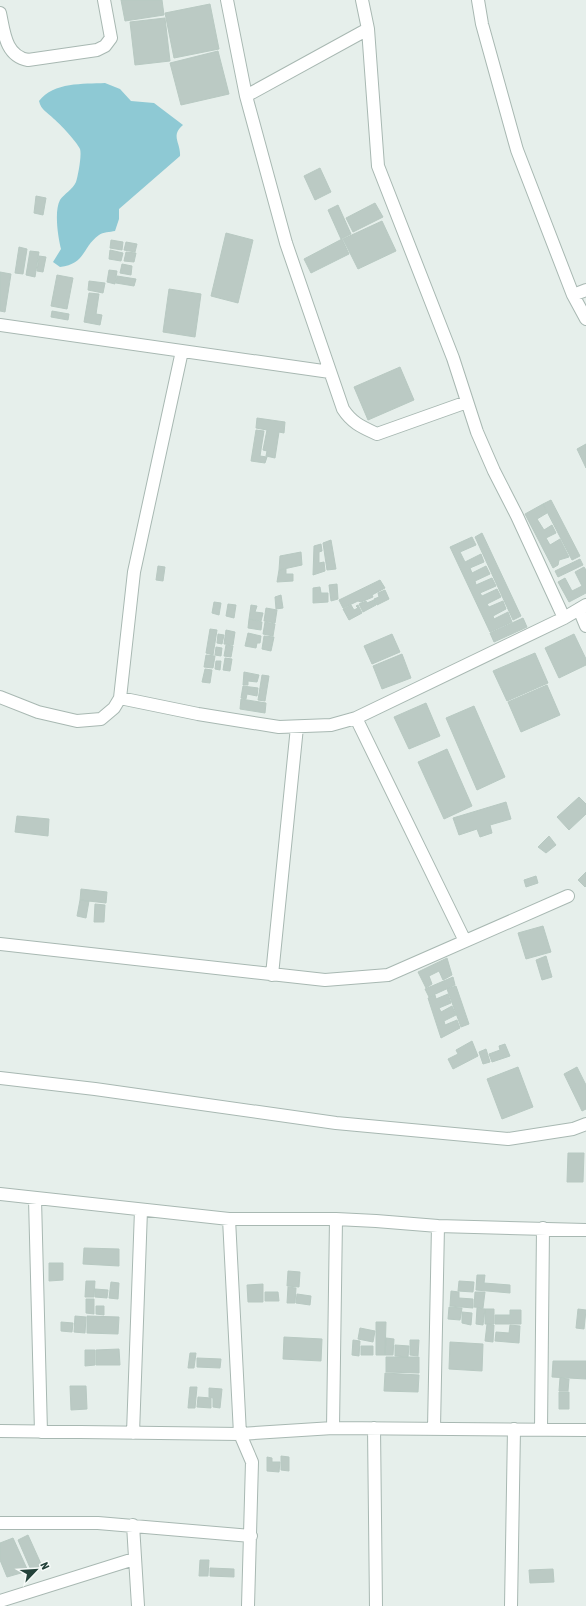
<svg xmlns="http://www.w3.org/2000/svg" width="586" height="1606" font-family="'Asap Condensed',sans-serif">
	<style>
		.water { fill: #8ec9d4 }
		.building { fill: #bbcac4; stroke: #b8c9c2 }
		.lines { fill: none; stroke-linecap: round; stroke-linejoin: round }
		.street-casing { stroke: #a8b8b2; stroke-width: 14 }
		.street { stroke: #fff; stroke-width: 12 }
	</style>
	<rect width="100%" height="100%" fill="#e6efeb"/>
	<path class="water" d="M105 83 120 89 131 101 154 103 183 125C170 136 181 143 180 156L119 209V219L115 231C110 232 103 232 99 235 82 247 86 264 60 267L53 262 61 249C58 237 54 211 60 200 64 194 73 189 76 182 78 176 82 155 80 149 77 142 60 124 54 119 47 112 41 110 39 101 54 82 83 84 105 83Z"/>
	<path class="building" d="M121 0H162L164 15 125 21Z
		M210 4 219 49 174 58 165 13Z
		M165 18 170 61 135 65 130 22Z
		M218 51 229 94 181 105 170 63Z
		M320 168 331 192 315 200 304 176Z
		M36 196 46 198 43 215 34 213Z
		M375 203 383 217 353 232 346 218Z
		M338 205 351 234 341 239 328 210Z
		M382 221 396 251 358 269 343 239Z
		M226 233 253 240 238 303 211 296Z
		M342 239 349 254 311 273 304 259Z
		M111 240 123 242 122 250 110 248Z
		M126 242 137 244 135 252 124 250Z
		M19 247 27 249 23 274 15 273Z
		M110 250 123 253 121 261 109 259Z
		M30 251 39 252 35 277 26 275Z
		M126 252 136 253 134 262 124 261Z
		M39 256 46 257 43 272 37 271Z
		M122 264 132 266 131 275 120 273Z
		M109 270 117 271 115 284 107 282Z
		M0 272 11 274 5 312 0 311Z
		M57 275 73 278 67 309 51 306Z
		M117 276 136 279 134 286 116 283Z
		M89 281 105 283 103 293 88 290Z
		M169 289 201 294 195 337 163 332Z
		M89 293 99 294 96 314 102 315 100 325 84 322Z
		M52 311 69 314 68 320 51 317Z
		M400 367 414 400 368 420 354 387Z
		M257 418 285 422 284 433 279 432 275 458 266 456 267 451 263 450 267 430 256 428Z
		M256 430 264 431 260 456 267 457 265 463 251 461Z
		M586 444V468L577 449Z
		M551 500 580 556 572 560 543 504Z
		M543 504 547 513 537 519 544 530 552 525 556 533 546 538 550 545 560 539 569 557 559 560 558 565 553 568 525 514Z
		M482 533 521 616 513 620 475 537Z
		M472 537 476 545 460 552 465 562 481 554 484 562 470 568 472 573 486 566 490 574 475 581 476 585 492 578 496 586 480 593 482 596 497 589 501 597 487 604 489 607 503 601 506 609 493 616 494 619 508 612 512 622 490 632 450 547Z
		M331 540 336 569 327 570 323 543Z
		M321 544 322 551 319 552V563L324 562 325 571 313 575 314 546Z
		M301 552 302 565 279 570 280 556Z
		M580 559 583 565 558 577 555 571Z
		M158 566 165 567 163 581 156 580Z
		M584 567 586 570V593L569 602 558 582 565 578 572 591 582 586 575 572Z
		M286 569V574H293V581L277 582 279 570Z
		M380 580 385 588 372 595 373 597 361 602 358 601 343 608 339 600Z
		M337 584 338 599 331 601 329 585Z
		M320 587 321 593H328V602L313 603V588Z
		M385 590 389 599 377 605 374 599 379 597 378 593Z
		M281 595 283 608 276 609 275 597Z
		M374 600 376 605 363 612 359 604 366 601 367 603Z
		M214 602 221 603 219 615 212 613Z
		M228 604 236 605 234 618 226 616Z
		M251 605 257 606 255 612 263 613 261 621 249 619Z
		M351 605 354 610 358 608 356 606 358 605 362 613 349 620 343 609Z
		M266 608 277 610 275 623 264 621Z
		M523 618 527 627 494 642 490 633Z
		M249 619 262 622 261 630 248 628Z
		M265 622 275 624 273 636 263 634Z
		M210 629 217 630 213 655 206 653Z
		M226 630 235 632 233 645 224 644Z
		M248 633 261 636 260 643H257L256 648 245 646Z
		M218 634 224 635 222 644 217 643Z
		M392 634 400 652 372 664 364 646Z
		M574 634 586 659V665L559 678 545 648Z
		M264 636 274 637 271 651 262 649Z
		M226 645 233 646 231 657 224 656Z
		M216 647 222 648 221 656 215 655Z
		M535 653 548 683 507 701 493 671Z
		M402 654 411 678 382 689 373 666Z
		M206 655 215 656 213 668 204 667Z
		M225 658 232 659 230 671 223 670Z
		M216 661H221L220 670 215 669Z
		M205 669 212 670 210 683 202 682Z
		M244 672 259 675 257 682 248 681V685H243Z
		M262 675 269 676 265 701 258 700Z
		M547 685 560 715 521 732 508 702Z
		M243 686 258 688 257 696 247 694 246 699 241 698Z
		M241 699 266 703 265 713 240 709Z
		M426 703 440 736 409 749 394 717Z
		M474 706 505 777 477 790 446 718Z
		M447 749 472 806 444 819 418 762Z
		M579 797 586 804V814L569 830 557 817Z
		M506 802 511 819 490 825 492 833 480 837 477 829 459 835 453 818Z
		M17 816 49 819 48 836 15 832Z
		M549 836 556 845 546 853 538 847Z
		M586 872V886L585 887 578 880Z
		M536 876 538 883 526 887 524 880Z
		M81 889 107 892 106 903 80 900Z
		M80 900 89 901 86 918 77 916Z
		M95 904 105 905 104 922H94Z
		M543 926 551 952 526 959 518 933Z
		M546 956 552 977 542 980 536 960Z
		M447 958 452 975 443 980 439 971 429 976 432 984 426 988 418 972Z
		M453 977 455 985 429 997 425 989Z
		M456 986 469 1024 461 1027 447 989Z
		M448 994 451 1003 439 1008 441 1012 452 1006 456 1015 444 1021 445 1025 457 1020 460 1028 441 1038 428 998 435 995 436 999Z
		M472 1041 478 1056 453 1069 448 1059 458 1054 456 1050Z
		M505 1044 510 1056 492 1062 489 1054 500 1050 499 1046Z
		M486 1049 490 1062 483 1064 479 1052Z
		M518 1067 533 1107 502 1119 487 1079Z
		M577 1067 586 1085V1109L582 1111 564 1074Z
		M568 1153H584L583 1182H567Z
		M84 1248 119 1249V1266L83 1264Z
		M49 1263H63V1280L49 1281Z
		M288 1271 300 1272 299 1287 287 1286Z
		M477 1275H485L484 1283 510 1285V1293L476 1290Z
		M86 1281H95L94 1297H85Z
		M459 1281 474 1282 473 1292 458 1291Z
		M111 1282 119 1283 118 1299 109 1298Z
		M263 1284V1302H248L247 1285Z
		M288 1287 296 1288 295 1303H287Z
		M95 1289 108 1290 107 1298 95 1297Z
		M451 1291 459 1292V1298L473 1299V1308L450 1306Z
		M265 1292H278L279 1301H265Z
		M475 1292H485L483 1308 474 1307Z
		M297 1294 311 1296 310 1305 296 1303Z
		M86 1299H94V1314L86 1313Z
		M96 1306H104V1315L96 1314Z
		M449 1307 462 1308 460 1320 448 1319Z
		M477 1308 485 1309 483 1325 476 1324Z
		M485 1309H494V1324H485Z
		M578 1309 586 1310 584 1329 576 1328Z
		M510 1310H521V1324H495V1315H510Z
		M462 1312 472 1313 471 1325 462 1323Z
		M75 1316 86 1317 85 1333 74 1332Z
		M87 1316 119 1317 118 1334 87 1333Z
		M61 1322 73 1323 72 1332 61 1331Z
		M376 1322H386L385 1355H376Z
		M487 1324 494 1325 493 1342 485 1341Z
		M510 1325 520 1326 519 1343 495 1341 496 1332 509 1333Z
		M360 1328 375 1331 373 1342 358 1339Z
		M284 1337 322 1339 321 1361 283 1359Z
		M386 1338 394 1339 393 1355H385Z
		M353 1340 360 1341 359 1356 352 1355Z
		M410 1340H419L418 1356 410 1355Z
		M450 1342 483 1344 482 1371 449 1369Z
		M395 1345 409 1346 408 1357 395 1356Z
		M361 1346H373V1355H361Z
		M119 1349 120 1365H96V1350Z
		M85 1350H95V1365L85 1366Z
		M190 1353H196L194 1368H188Z
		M386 1357H419V1373L386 1372Z
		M197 1358 221 1359 220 1368 197 1367Z
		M553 1361H586V1379L552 1377Z
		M385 1373 419 1375 418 1392 384 1391Z
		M560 1378 569 1379 568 1391H559Z
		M70 1386H86L87 1409 71 1410Z
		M190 1387H197L195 1408H188Z
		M209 1388 222 1389 220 1408 213 1407V1398L209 1397Z
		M559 1392H569V1409H559Z
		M198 1397 211 1398V1408L197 1407Z
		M281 1456 289 1457V1471L281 1470Z
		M267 1457 272 1458V1462H280L279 1472 267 1471Z
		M28 1535 42 1566 31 1570 18 1540Z
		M13 1538 28 1571 7 1577 0 1560V1543Z
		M200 1560H209L208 1576H199Z
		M210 1568 234 1569V1577L210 1576Z
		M553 1569 554 1582 530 1583 529 1570Z"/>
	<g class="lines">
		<g class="street-casing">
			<path id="street" d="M227 0 246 96 286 243 343 409C352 423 362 427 377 434L467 402
				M362 0 368 29 378 166 453 358 477 432 494 471 517 516 564 618
				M478 0 482 24 517 150 573 295 586 319
				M0 13C4 31 5 56 28 60L97 50 105 46 111 38 104 0
				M246 96 368 29
				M573 295 586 290
				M0 325 330 372
				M579 609 586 626
				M0 697 38 712 77 721 101 719 114 708 120 698 134 572 182 351
				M120 698 198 714 279 727 331 725 356 718 564 618 586 605
				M356 718 465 941
				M0 944 325 980 388 975 568 896
				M272 975 297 727
				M0 1078 95 1089 336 1123 508 1139 573 1129 586 1124
				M0 1194 229 1219H336L376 1221 438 1226 586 1230
				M35 1199 41 1432
				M229 1219 240 1434 252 1462 248 1606
				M333 1428 336 1219
				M374 1428 376 1606
				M434 1428 438 1226
				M541 1429 543 1228
				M0 1431 240 1434 333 1428 586 1430
				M133 1433 141 1210
				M0 1523H98L251 1536
				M133 1525 138 1606
				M0 1601 134 1559
				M511 1606 514 1429"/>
		</g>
		<use href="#street" class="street"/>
	</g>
	<g transform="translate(36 1570) rotate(65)" stroke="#f7fbf9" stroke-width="3" paint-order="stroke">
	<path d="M0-3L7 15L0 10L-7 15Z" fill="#24423a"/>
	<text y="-6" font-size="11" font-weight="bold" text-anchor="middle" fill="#24423a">N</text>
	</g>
</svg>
